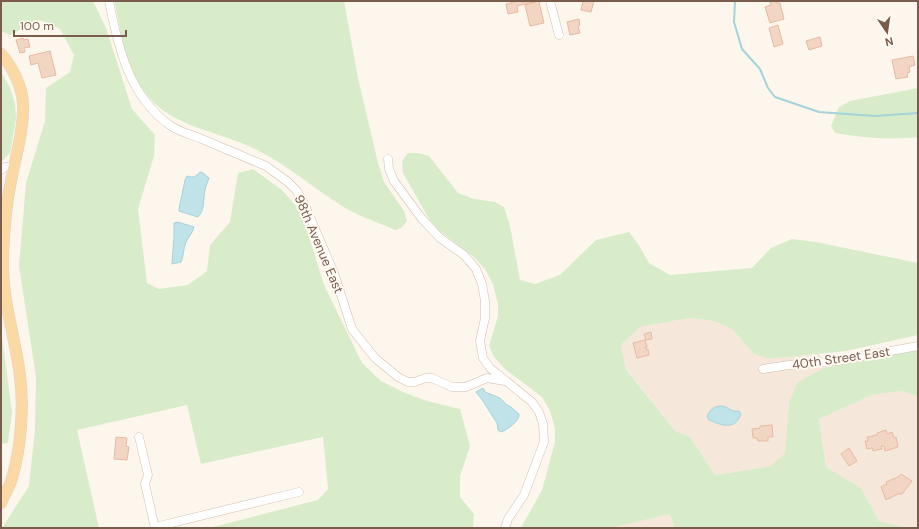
<svg xmlns="http://www.w3.org/2000/svg" width="919" height="529" font-family="'DM Sans',sans-serif">
	<style>
		.residential { fill: #f5e8da }
		.green { fill: #d8ecc9 }
		.water { fill: #bfe3e8; stroke: #a5d3da }
		.lines { fill: none; stroke-linecap: round; stroke-linejoin: round }
		.stream { stroke: #a5d3da; stroke-width: 2 }
		.building { fill: #f3d5c3; stroke: #e6bba3 }
		.minor-casing { stroke: #d1beb0; stroke-width: 9 }
		.major-casing { stroke: #dad1cd; stroke-width: 12 }
		.minor { stroke: #fff; stroke-width: 8 }
		.major { stroke: #fbd9a5; stroke-width: 11 }
		.labels { text-anchor: middle; dominant-baseline: central; stroke-width: 4; stroke-linejoin: round; paint-order: stroke }
		.street-label { font-size: 13px; fill: #7a5c4d; stroke: #fffaf3 }
	</style>
	<rect width="100%" height="100%" fill="#fdf6ec"/>
	<path class="residential" d="M689 318 714 321 732 329 754 354 769 359 820 354 823 368 797 383 789 402 785 453 772 466 715 475 690 437 675 431 626 368 621 345 640 327Z
		M900 391 918 396V528H908L879 521 861 488 826 467 819 419 872 395Z
		M670 514 674 528H611Z"/>
	<path class="green" d="M1 1H93L106 28 132 109 155 135 154 156 138 209 147 283 159 289 188 285 207 271 210 245 230 222 238 173 253 169 282 190 297 207 307 230 324 285 362 363 381 381 403 392 427 401 460 409 470 446 460 476V497L474 514 473 528H209L318 500 328 489 323 437 201 464 187 405 77 430 99 528H2L29 486 35 429 36 377 19 266 26 183 45 121 46 88 70 72 74 55 60 29 40 20 10 35 1 31Z
		M114 1H344L358 78 378 163 384 182 404 211 407 221 401 228 395 230C377 222 358 216 342 206 314 189 289 166 259 151 220 130 170 129 143 90 125 65 121 30 114 1Z
		M1 71 10 88 15 103 16 119 10 153 1 162Z
		M918 88V137C889 140 864 138 835 133L831 126 839 107 850 101Z
		M408 153H418L429 156 458 193 474 199 495 202 504 207 510 226 520 280 535 284 560 275 596 240 629 232 640 247 649 263 670 275 752 268 771 248 792 239 816 242 918 263V335L846 351 769 359 754 354 732 329 714 321 689 318 640 327 621 345 626 369 675 431 690 437 715 475 771 466 785 453 789 402 797 383 823 368 918 349V396L900 391 872 395 819 419 826 467 861 488 879 521 908 528H674L670 514 611 528H521L542 490 555 442V428L550 411 542 397 505 369 494 357 489 346 498 316V304L493 284 485 269 474 257 437 229 429 219 403 173 402 161Z
		M1 329 12 412 8 443 1 444Z"/>
	<path class="water" d="M200 172 203 173 209 178C208 182 206 185 205 190 203 199 205 210 198 217L179 211V209L185 180 187 176C194 178 195 177 200 172Z
		M178 222 194 227C193 233 188 237 186 242 183 249 184 256 181 262L172 264V262L174 238V223Z
		M483 388 485 392 500 398 507 405 511 407 519 414C520 421 507 430 501 432L498 430 497 423 481 398 476 392Z
		M721 406C730 407 729 412 739 411L741 414C735 431 721 425 709 420L707 416C711 408 714 407 721 406Z"/>
	<g class="lines">
		<path class="stream" d="M735 1 734 22 742 49 760 69 768 88 775 97 819 112 875 116 918 113"/>
	</g>
	<path class="building" d="M518 1 522 2 537 1 517 6 518 12 508 14 506 4Z
		M539 1H545L539 2 544 23 530 26 525 5Z
		M583 1H594L591 12 581 10Z
		M776 1 777 3H780L784 19 770 23 765 7 771 5 770 2Z
		M579 19 580 25 578 26 580 33 570 35 567 22Z
		M778 25 783 44 774 47 769 28Z
		M820 37 822 46 809 50 806 41Z
		M23 38V40L28 39 30 47 24 48 25 52 20 53 16 40Z
		M50 51 56 75 42 78 38 63 31 65 29 56Z
		M913 56 915 65 909 67 910 72 907 73 908 77 896 79 892 60Z
		M651 332 652 339 646 340 644 334Z
		M645 340 647 347H645L646 349H648L649 355 637 358 633 343Z
		M772 425 773 437H768V441H758L757 438H753L752 429 760 428V426Z
		M886 430 887 434 892 432 894 438 896 437 898 447 885 451 884 446H881L882 449 873 451 872 448 867 449 865 441H868L867 437 877 435V433Z
		M116 437 127 438 126 446 129 447 127 460 114 459Z
		M849 448 857 461 849 466 841 454Z
		M901 474 912 481 902 494H898L886 500 881 487 887 484 886 482 898 477Z"/>
	<g class="lines">
		<g class="minor-casing">
			<path id="minor" d="M109 1C118 47 129 97 171 126 180 132 192 135 202 139 223 148 245 157 266 166L288 182 296 190 303 201 334 273 352 329 375 358 398 377 408 382H414L426 378H432L452 387H466L487 378 505 381
				M550 1 559 35
				M388 159 389 169 394 181 422 219 440 238 464 255 476 269 482 284 485 301V318L480 341 483 358 490 368 532 402 539 412 543 424 544 442 524 495 508 519 505 528
				M1 170 5 167 14 166
				M763 369 789 365 836 361 918 346
				M139 437 148 475 145 484 155 528
				M155 527 299 492"/>
		</g>
		<g class="major-casing">
			<path id="major" d="M1 54C12 66 22 86 23 103 24 129 16 155 11 181 6 205 4 231 3 256 1 297 15 335 20 376 24 406 21 449 12 478 10 487 4 494 1 503"/>
		</g>
		<use href="#minor" class="minor"/>
		<use href="#major" class="major"/>
	</g>
	<g class="labels">
		<g class="street-label">
			<text transform="translate(319 244) rotate(67)">98th Avenue East</text>
			<text transform="translate(841 358) rotate(-8)">40th Street East</text>
		</g>
	</g>
	<rect width="919" height="529" fill="none" stroke="#7a5c4d" stroke-width="4"/>
	<g transform="translate(887 32) rotate(167)" stroke="#fffaf3" stroke-width="3" paint-order="stroke">
	<path d="M0-3L7 15L0 10L-7 15Z" fill="#7a5c4d"/>
	<text y="-6" font-size="11" font-weight="bold" text-anchor="middle" fill="#7a5c4d">N</text>
	</g>
	<path d="M14 30v6h112v-6" fill="none" stroke="#7a5c4d" stroke-width="2"/>
	<text x="20" y="30" font-size="12" fill="#7a5c4d" stroke="#fffaf3" stroke-width="3" paint-order="stroke">100 m</text>
</svg>
